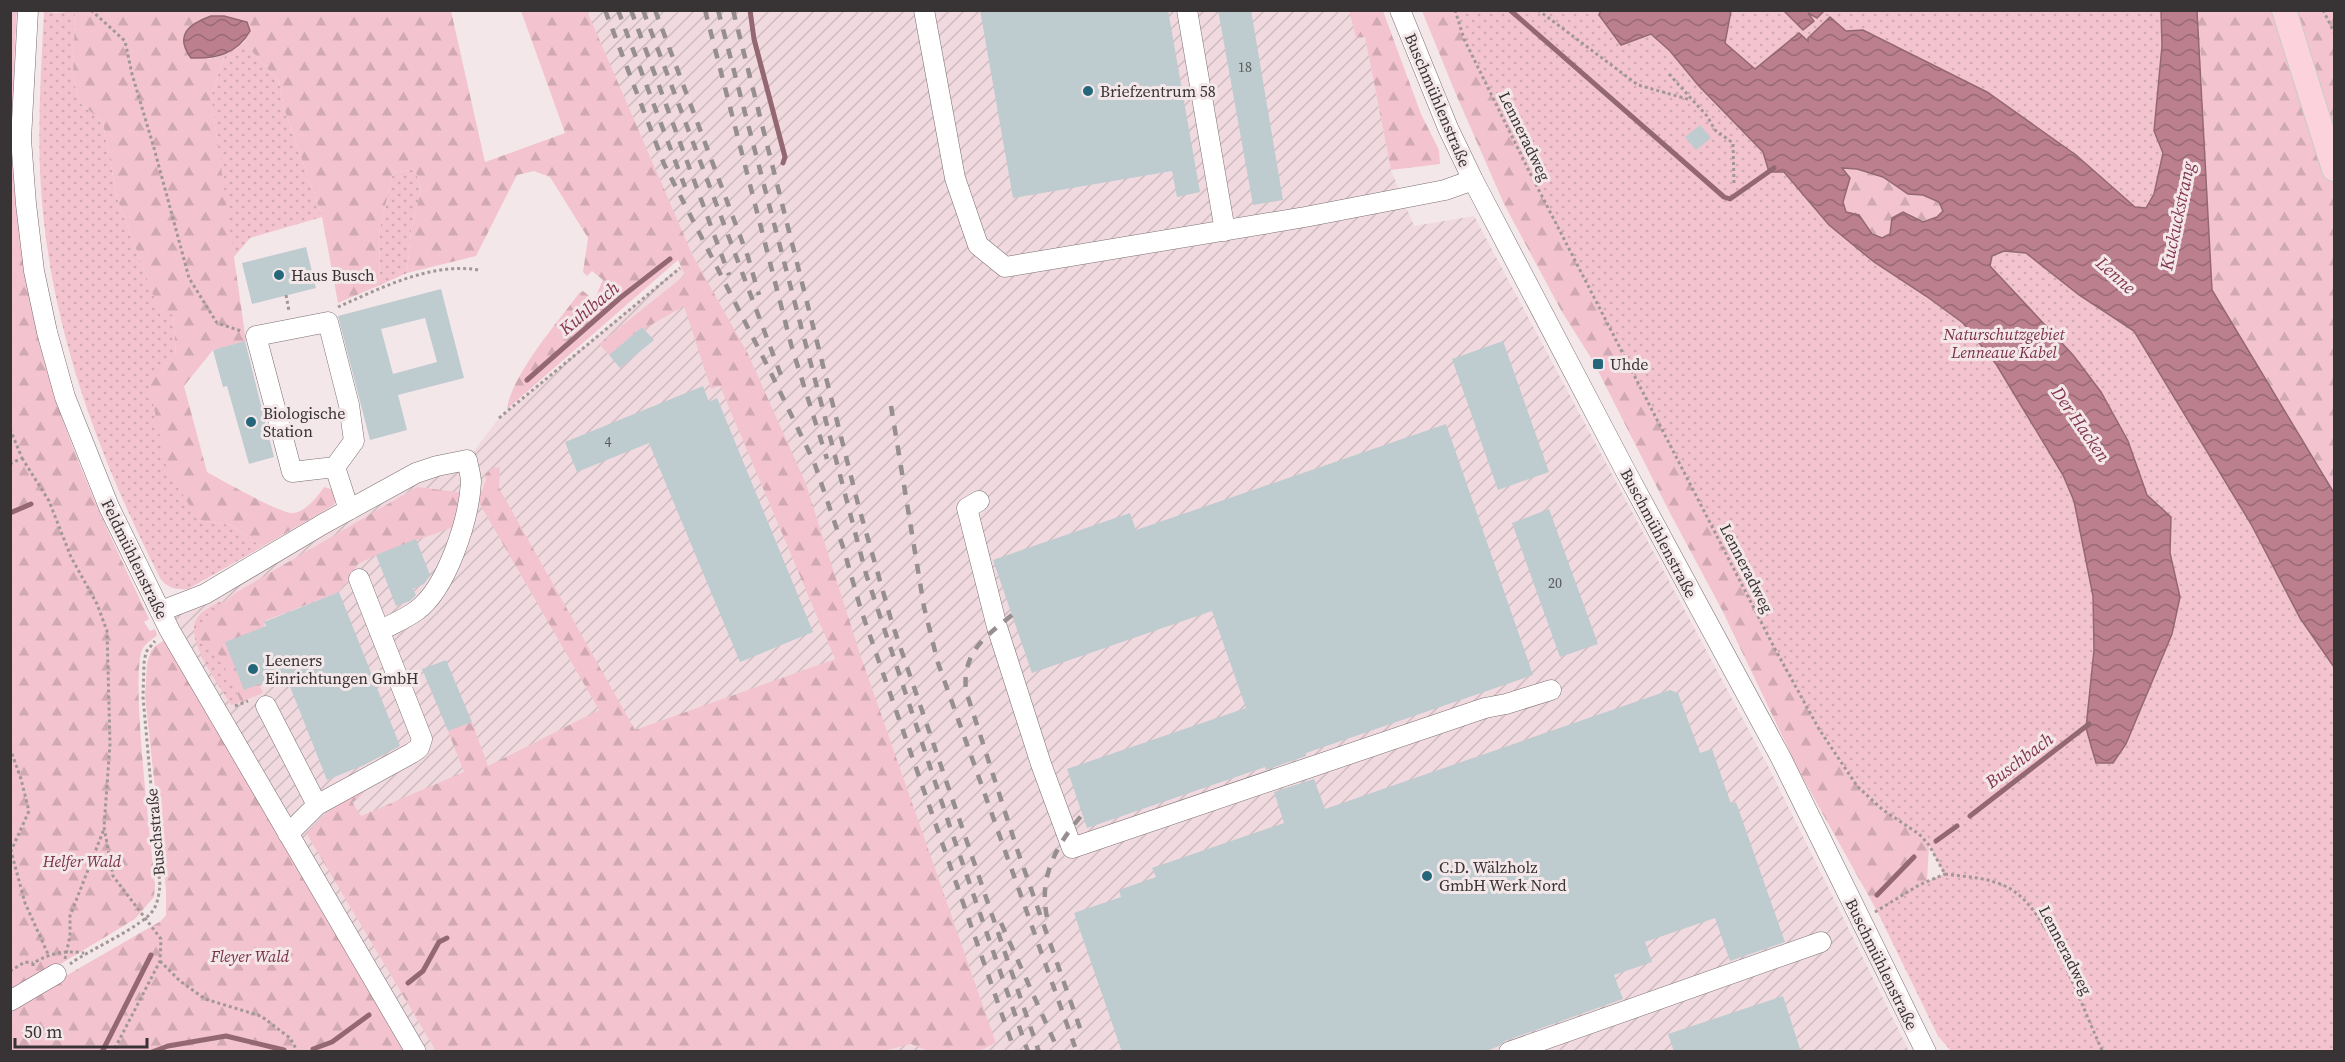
<svg xmlns="http://www.w3.org/2000/svg" width="2345" height="1062" font-family="'Source Serif 4',serif">
	<style>
		.industrial { fill: url(#industrial-furrows) }
		.grass { fill: url(#grass-dots) }
		.forest { fill: url(#forest-firs) }
		.water { fill: url(#water-waves); stroke: #946873; stroke-width: 1.5; fill-rule: evenodd }
		.lines { fill: none; stroke-linecap: round; stroke-linejoin: round }
		.stream { stroke: #946873; stroke-width: 5 }
		.building { fill: #becbcf; fill-rule: evenodd }
		.minor-casing { stroke: #7a6e70; stroke-width: 21 }
		.major-casing { stroke: #cbcaca; stroke-width: 26 }
		.path { stroke: #a19799; stroke-width: 3; stroke-dasharray: 3 3; stroke-linecap: butt }
		.minor { stroke: #fff; stroke-width: 20 }
		.major { stroke: #fcd3dd; stroke-width: 24 }
		.rail { stroke: #978e90; stroke-width: 4.5; stroke-dasharray: 10 10; stroke-linecap: butt }
		.poi-dot { fill: #25677a; stroke: #f4e7e9; stroke-width: 2 }
		.labels { text-anchor: middle; dominant-baseline: central; stroke-width: 6; stroke-linejoin: round; paint-order: stroke }
		.number-label { font-size: 14px; fill: #5a595b }
		.poi-label { font-size: 16px; fill: #383334; stroke: #f4e7e9; text-anchor: start }
		.street-label { font-size: 16px; fill: #383334; stroke: #f4e7e9 }
		.park-label { font-size: 16px; font-style: italic; fill: #7a3047; stroke: #f4e7e9 }
		.water-label { font-size: 18px; font-style: italic; fill: #81364e; stroke: #f4e7e9 }
	</style>
	<defs>
		<pattern id="industrial-furrows" width="10" height="10" patternUnits="userSpaceOnUse" patternTransform="scale(1.5)"><rect width="10" height="10" fill="#f0dadf"/><path d="M-1 1l2-2M0 10L10 0M9 11l2-2" fill="none" stroke="#cfbcc0"/></pattern>
		<pattern id="grass-dots" width="8" height="8" patternUnits="userSpaceOnUse" patternTransform="scale(1.5)"><rect width="8" height="8" fill="#f3c4cf"/><path d="M2 2h.1M6 6h.1" fill="none" stroke="#d1a9b2" stroke-width="1.8" stroke-linecap="round"/></pattern>
		<pattern id="forest-firs" width="22" height="20" patternUnits="userSpaceOnUse" patternTransform="scale(1.5)"><rect width="22" height="20" fill="#f3c4cf"/><path d="M5 1l3.5 6h-7zM16 11l3.5 6h-7z" fill="#d1a9b2"/></pattern>
		<pattern id="water-waves" width="16" height="10" patternUnits="userSpaceOnUse" patternTransform="scale(1.5)"><rect width="16" height="10" fill="#bb7f8e"/><path d="M0 5q4-4 8 0t8 0" fill="none" stroke="#996975"/></pattern>
	</defs>
	<rect width="100%" height="100%" fill="#f4e7e9"/>
	<path class="industrial" d="M585 11H1349L1356 38 1365 37 1391 170 1414 226 1474 216 1769 768 1909 1051H416L161 611 323 524 467 460 499 418 693 256Z"/>
	<path class="grass" d="M44 11 56 13 75 11 73 75 79 102 103 122 117 198 161 315 173 313 176 355 198 520 231 525 262 547 188 589C176 590 167 588 160 578 99 457 50 329 41 188 37 129 41 70 44 11Z
		M1455 11H2257L2334 246V1051H1951L1938 1036 1877 911 1919 885 1944 874 1929 845 1919 834 1883 810 1857 786 1819 729 1775 649 1529 171 1464 39Z
		M244 42 279 82 284 108 322 217 250 238 233 258 211 96 225 55Z
		M415 169 421 190 411 231 407 273 380 285 379 232 393 173Z
		M219 602H224L205 618 241 702 231 705C220 686 183 638 197 618 201 611 212 606 219 602Z"/>
	<path class="forest" d="M17 10C9 132 13 253 47 371 72 457 111 538 149 619L144 622 150 631 155 629 157 635C153 639 146 643 143 648 129 671 152 847 155 885L154 897 135 919 11 994 10 11Z
		M75 11H451L485 162 565 133 521 11H587L693 256 748 354 806 484 860 654 996 1043 977 1052 928 1051 911 1044 880 1052 436 1051 308 836V832L335 804 362 785 365 792 352 802 361 816 464 772 448 731 472 722 488 766 599 710 478 501 486 480 485 474 493 468 500 467 499 488 635 730 835 659 720 386 711 389 684 306 644 329 642 327 609 355 599 344 685 275 678 260 507 409C512 374 558 322 580 292L583 291 594 300 603 280 592 271 587 276 583 272 588 238 550 177 534 171 517 175 476 256 407 273 411 231 421 190 415 169 393 173 379 232 380 285 338 303 322 217 284 108 279 82 244 42 250 31 247 22 224 16H211L209 59 225 55 211 96 246 341 213 350 184 386 207 472C221 480 280 513 292 513 305 513 317 497 324 487L334 490 337 496 334 505 262 547 231 525 198 520 166 466 148 379 176 355 173 314 161 316 117 198 103 122 79 102 73 75Z
		M1349 11H1383L1421 114 1439 150 1440 164 1391 170 1365 37 1356 38Z
		M1422 11H1455L1464 39 1529 171 1775 649 1819 729 1847 772 1869 798 1883 810 1919 834 1929 845 1927 882 1877 911 1800 773 1722 610 1670 513 1593 361 1562 312 1504 204 1455 92Z
		M2161 11H2334V493L2212 290 2200 34 2162 13Z
		M1842 168 1857 169 1883 177 1908 194 1923 195 1939 202 1943 211C1929 226 1911 221 1892 219L1891 234 1882 238 1872 234 1859 215 1846 212 1843 202 1848 190Z
		M417 487 465 493 459 525 376 555 358 564 339 592 264 621 259 684 263 693 241 702 216 649H206L198 637 205 618 237 592Z
		M173 635 416 1051H11L10 1008 161 921 166 915V890L145 696 147 663 151 651 155 646Z"/>
	<path class="water" d="M1601 10 1731 11 1725 43 1755 69 1799 33 1808 41V38L1830 17 1846 31 1863 30 1987 92 2076 155 2135 207 2146 208 2154 194 2163 153 2154 131 2162 46 2161 11H2197L2212 290 2334 493V667L2300 618 2251 524 2134 331 2079 295 2026 253 2004 251 1992 256 1990 266 2073 355 2101 392 2128 441 2147 495 2171 517 2170 553 2180 597 2172 634 2126 744 2113 763H2096L2086 728 2094 650 2093 596 2074 501 2063 475 1996 364 1963 323 1926 296 1874 262 1829 225 1784 172H1769L1763 152 1698 85 1670 51 1651 34 1621 45 1599 15ZM1842 168 1857 169 1883 177 1908 194 1923 195 1939 202 1943 211 1937 217 1923 222 1903 212 1892 218 1890 234 1882 238 1872 234 1859 215 1846 212 1843 202 1850 178Z
		M1784 11 1823 10 1824 11 1817 18 1808 13 1814 21 1803 30Z
		M211 16H224L247 22 250 31C237 54 216 59 191 58 174 35 189 24 211 16Z"/>
	<g class="lines">
		<path class="stream" d="M750 10 754 39 785 157 783 163
			M1510 10 1724 197 1730 199 1774 168
			M527 380 620 298 670 259
			M10 513 31 504
			M1970 816 2089 724
			M1936 841 1957 826
			M1877 895 1914 857
			M408 983 423 971 439 942 447 938
			M313 1049 332 1042 369 1015
			M102 1052 151 955
			M152 1052 168 1046 226 1036 284 1050"/>
	</g>
	<path class="building" d="M980 10H1168L1200 192 1177 197 1172 171 1013 198Z
		M1218 10H1251L1283 200 1253 205Z
		M1700 125 1711 138 1696 150 1685 137Z
		M306 247 316 288 252 304 242 263Z
		M441 289 464 378 398 395 407 430 370 440 338 316ZM425 318 437 362 393 374 381 329Z
		M642 327 654 340 620 368 609 355Z
		M245 341 274 457 249 464 227 386 223 387 213 350Z
		M1503 341 1549 472 1498 490 1452 359Z
		M703 386 709 402 717 398 813 632 740 662 649 443 577 472 565 442Z
		M1446 424 1533 675 1306 753V756L1266 770 1265 767 1087 828 1067 769 1246 708 1212 611 1032 673 993 560 1130 513 1136 530Z
		M1549 509 1598 644 1560 657 1512 523Z
		M416 539 430 575 424 584 413 589 416 595 410 601 396 606 376 555Z
		M339 592 400 746 364 765 327 780 285 674 244 690 225 642 266 626 264 622Z
		M446 660 472 722 448 731 422 669Z
		M1670 690 1678 693 1700 753 1712 749 1731 804 1736 802 1785 942 1730 961 1715 918 1645 942 1652 962 1614 975 1623 999 1505 1041 1499 1046 1484 1052H1122L1074 913 1121 897 1119 890 1156 877 1152 868 1284 823 1274 792 1314 779 1325 809Z
		M1783 996 1801 1052H1674L1668 1034Z"/>
	<g class="lines">
		<g class="minor-casing">
			<path id="minor" d="M28 10 21 139 26 204 34 271 47 332 65 397 109 507 170 631 416 1052
				M924 10 955 178 978 245 1005 267 1305 217 1445 190 1473 180
				M1187 10 1225 231
				M1400 10 1448 128 1473 180 1625 470 1781 758 1926 1052
				M328 322 349 405 354 441 335 467 292 472 256 336Z
				M335 467 349 510
				M979 501 967 508 997 627 1041 764 1072 848 1485 708 1506 704 1551 690
				M161 611 205 594 323 524 416 473 437 466 467 460C468 467 471 475 471 482 469 519 447 589 416 611 405 619 392 624 380 631
				M266 706 317 805 288 834
				M317 805 412 753 419 748 422 739 359 579
				M10 1001 56 974
				M1509 1052 1821 942"/>
		</g>
		<g class="major-casing">
			<path id="major" d="M2284 10 2334 169"/>
		</g>
		<path class="path" d="M91 10 125 41 132 74 154 148 189 278 217 323 241 331
			M1455 10 1464 39 1529 171 1775 649 1819 729 1857 786 1883 810 1919 834 1929 845 1945 874
			M1538 10 1638 85 1691 100
			M2323 10 2334 32
			M1669 74 1707 116 1715 130 1733 143 1734 184
			M286 295 289 311
			M338 307C381 288 431 262 479 270
			M499 418 680 268
			M10 429 22 458 10 464
			M22 458 49 501 71 557 97 604 107 631 110 744 104 827 113 876 161 939 160 961 113 1052
			M235 706 248 701
			M10 748 21 779 29 811 11 851 25 903 48 954
			M1945 874C1966 877 1987 877 2007 887 2049 907 2082 1009 2103 1052
			M1875 912 1919 885 1945 874
			M65 959 70 936V916L104 829
			M160 961 180 981 205 999 261 1016 290 1038 298 1052
			M70 964C90 949 143 927 154 909 158 902 159 893 160 886L143 697 144 663 146 652 155 641
			M33 966V963C51 953 64 950 84 953
			M10 971 25 962 33 963"/>
		<use href="#minor" class="minor"/>
		<use href="#major" class="major"/>
		<path class="rail" d="M605 10 664 164 767 365 814 462 843 547 861 610 1015 1052
			M618 10 685 187
			M631 10 729 275
			M643 10 782 378
			M655 10 748 257 759 295
			M705 10 792 348 827 459
			M718 10 866 574 950 827 1028 1052
			M733 10 858 504 892 623 1039 1052
			M891 406 924 607 938 663 1075 1047
			M1012 615C985 637 962 652 966 691L1017 849 1081 1031
			M1047 917C1038 877 1057 844 1082 815
			M1001 923 1059 1052"/>
	</g>
	<g class="poi-dot">
		<circle cx="1088" cy="91" r="6"/>
		<circle cx="279" cy="275" r="6"/>
		<rect x="1592" y="358" width="12" height="12" rx="3"/>
		<circle cx="251" cy="422" r="6"/>
		<circle cx="253" cy="669" r="6"/>
		<circle cx="1427" cy="876" r="6"/>
	</g>
	<g class="labels">
		<g class="number-label">
			<text x="1245" y="67">18</text>
			<text x="608" y="442">4</text>
			<text x="1555" y="583">20</text>
		</g>
		<g class="poi-label">
			<text x="1100" y="91">Briefzentrum 58</text>
			<text x="291" y="275">Haus Busch</text>
			<text x="1610" y="364">Uhde</text>
			<text x="263" y="413">Biologische<tspan x="263" dy="18">Station</tspan></text>
			<text x="265" y="660">Leeners<tspan x="265" dy="18">Einrichtungen GmbH</tspan></text>
			<text x="1439" y="867">C.D. Wälzholz<tspan x="1439" dy="18">GmbH Werk Nord</tspan></text>
		</g>
		<g class="street-label">
			<text transform="translate(1438 100) rotate(67)">Buschmühlenstraße</text>
			<text transform="translate(1525 136) rotate(64)">Lenneradweg</text>
			<text transform="translate(1659 533) rotate(62)">Buschmühlenstraße</text>
			<text transform="translate(135 559) rotate(64)">Feldmühlenstraße</text>
			<text transform="translate(1747 568) rotate(63)">Lenneradweg</text>
			<text transform="translate(155 832) rotate(-95)">Buschstraße</text>
			<text transform="translate(2066 950) rotate(63)">Lenneradweg</text>
			<text transform="translate(1882 964) rotate(64)">Buschmühlenstraße</text>
		</g>
		<g class="park-label">
			<text x="2004" y="334">Naturschutzgebiet<tspan x="2004" dy="18">Lenneaue Kabel</tspan></text>
			<text x="82" y="861">Helfer Wald</text>
			<text x="250" y="956">Fleyer Wald</text>
		</g>
		<g class="water-label">
			<text transform="translate(2177 216) rotate(-78)">Kuckuckstrang</text>
			<text transform="translate(2116 275) rotate(42)">Lenne</text>
			<text transform="translate(589 308) rotate(-40)">Kuhlbach</text>
			<text transform="translate(2081 424) rotate(55)">Der Hacken</text>
			<text transform="translate(2019 760) rotate(-37)">Buschbach</text>
		</g>
	</g>
	<rect width="2345" height="1062" fill="none" stroke="#383334" stroke-width="24"/>
	<path d="M15 1038v9h132v-9" fill="none" stroke="#383334" stroke-width="3"/>
	<text x="24" y="1038" font-size="18" fill="#383334" stroke="#f4e7e9" stroke-width="4.5" paint-order="stroke">50 m</text>
</svg>
